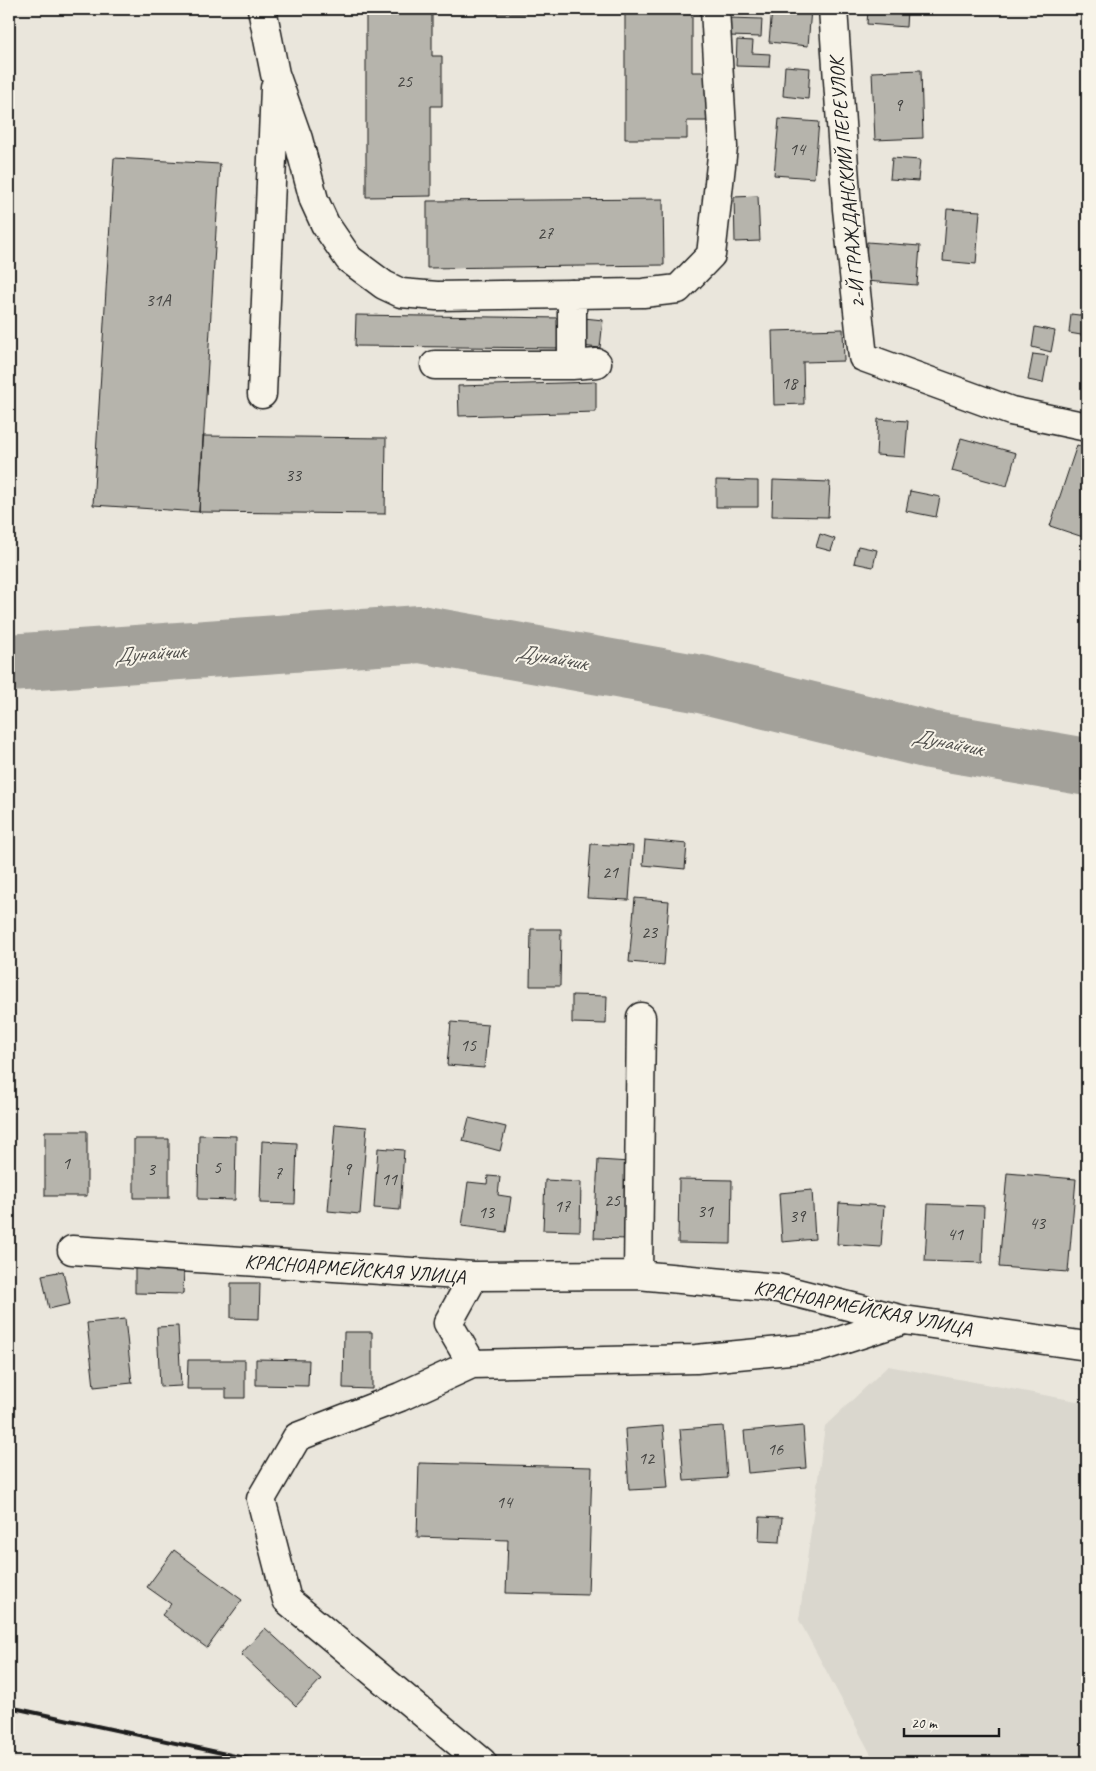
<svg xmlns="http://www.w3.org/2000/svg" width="1096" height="1771" font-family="Caveat,sans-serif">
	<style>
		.built { fill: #dad7ce }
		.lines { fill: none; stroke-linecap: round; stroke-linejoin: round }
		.river { stroke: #a3a19a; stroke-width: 58 }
		.building { fill: #b6b4ac; stroke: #1c1c1c }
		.minor-casing { stroke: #1c1c1c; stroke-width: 31 }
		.minor { stroke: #f7f3e8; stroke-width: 28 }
		.rail { stroke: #1c1c1c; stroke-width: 4 }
		.labels { text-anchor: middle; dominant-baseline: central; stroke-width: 4; stroke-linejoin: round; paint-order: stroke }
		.number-label { font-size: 18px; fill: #424240 }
		.street-label { font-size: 20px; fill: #1c1c1c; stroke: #f7f3e8 }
		.water-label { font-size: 21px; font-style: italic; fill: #52514e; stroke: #f7f3e8 }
	</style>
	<rect width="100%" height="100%" fill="#eae6dc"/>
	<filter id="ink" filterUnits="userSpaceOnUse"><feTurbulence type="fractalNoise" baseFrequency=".02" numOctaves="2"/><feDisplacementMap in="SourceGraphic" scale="10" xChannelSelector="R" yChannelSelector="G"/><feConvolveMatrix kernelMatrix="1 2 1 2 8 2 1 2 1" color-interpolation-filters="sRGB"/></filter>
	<g filter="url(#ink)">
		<path class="built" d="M888 1366 1087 1403V1762H875L799 1620 825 1426Z"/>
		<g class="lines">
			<path class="river" d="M9 663 420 634 701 684 930 740 1087 767"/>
		</g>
		<path class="building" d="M366 9H432V56H442V106H431V196L366 197Z
			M481 9H692V72H716L715 121H687V139H625V13H481Z
			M772 9H811L808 46 769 42Z
			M868 9H907L906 27 867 24Z
			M729 18 762 19 761 37 729 36Z
			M737 40 753 41 752 53 770 54 769 67 736 66Z
			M785 66 810 68 808 99 783 96Z
			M921 70 923 138 875 140 872 72Z
			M779 119 819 122 814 178 774 175Z
			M114 158 220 164 199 512 93 505Z
			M892 158 920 160 918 181 890 179Z
			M758 196 760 241 735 242 734 197Z
			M663 199 664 265 427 268V201Z
			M947 209 980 211 976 264 943 261Z
			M867 242 920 246 917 285 865 281Z
			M1071 314 1087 316V336L1069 333Z
			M356 315 562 318V348L355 346Z
			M584 318 603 320 600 348 581 346Z
			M1035 327 1055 331 1051 352 1032 347Z
			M843 329 844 361 803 362 804 404 774 405 772 331Z
			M1033 354 1048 356 1043 383 1028 380Z
			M596 382V412L459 416 458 386Z
			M878 419 908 421 905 457 876 455Z
			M203 436 386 438 385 514 199 512Z
			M961 438 1016 453 1007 486 952 471Z
			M1077 445 1087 448 1086 538 1050 526Z
			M716 480 758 481V507H716Z
			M773 480 830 482 828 517 772 516Z
			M910 491 940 497 936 517 906 511Z
			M820 534 835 539 831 551 816 547Z
			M858 546 877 550 873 567 854 563Z
			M645 840 687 844 685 869 643 865Z
			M591 844 633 846 629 900 587 898Z
			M635 898 669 901 664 965 629 962Z
			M531 929H561L560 986H530Z
			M572 995 607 996 606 1024 572 1023Z
			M451 1022 488 1025 484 1068 447 1065Z
			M469 1118 506 1127 500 1151 463 1141Z
			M335 1124 367 1127 360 1214 328 1211Z
			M45 1131H87V1196H45Z
			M199 1135 236 1136 235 1200 198 1199Z
			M134 1139H169V1198H134Z
			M262 1141 297 1143 295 1204 260 1203Z
			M378 1148 404 1150 400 1210 374 1208Z
			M598 1160 630 1162 627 1239 594 1238Z
			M1007 1173 1076 1179 1068 1272 999 1267Z
			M488 1176 500 1177 498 1195 511 1197 506 1232 462 1226 468 1182 487 1184Z
			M679 1179 732 1180 731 1244 678 1243Z
			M545 1180 581 1182 580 1231 543 1230Z
			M812 1190 815 1239 782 1242 779 1193Z
			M839 1203 884 1206 881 1247 837 1244Z
			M928 1204 984 1206 982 1263 925 1261Z
			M135 1268 184 1269 183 1294 135 1293Z
			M63 1271 70 1304 49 1309 42 1275Z
			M231 1283H260L259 1319 231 1318Z
			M125 1319 132 1383 94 1387 87 1323Z
			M178 1326 181 1386 160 1387 157 1327Z
			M344 1332H372V1389L343 1388Z
			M256 1359 309 1360 308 1386 256 1385Z
			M188 1360H245V1398H226V1389H187Z
			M663 1426 668 1488 629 1490 625 1429Z
			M723 1426 727 1478 684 1481 680 1429Z
			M803 1426 806 1468 748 1473 744 1431Z
			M419 1463 592 1467 588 1595 506 1593 508 1540 417 1537Z
			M760 1517 782 1518 780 1542 759 1541Z
			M174 1550 242 1600 207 1648 162 1615 171 1604 147 1587Z
			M265 1628 321 1679 296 1706 241 1654Z"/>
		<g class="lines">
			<g class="minor-casing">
				<path id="minor" d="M262 9 275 74 298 139 314 200 325 224 349 259 384 285 401 293 437 296 643 293 678 289 711 255 723 147 715 9
					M833 9 847 209 863 357 1011 411 1087 427
					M435 365H572L597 363
					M572 365V294
					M262 394 275 88
					M72 1250 474 1276 638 1275 777 1288 904 1320 1087 1346
					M638 1275 641 1017
					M472 1364 448 1323 474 1276
					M482 1762 287 1600 261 1499 297 1437 400 1397 472 1364 696 1359 821 1347 904 1320"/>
			</g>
			<use href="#minor" class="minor"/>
			<path class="rail" d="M9 1707 263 1762"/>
		</g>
	</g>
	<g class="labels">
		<g class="number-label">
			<text x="404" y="81">25</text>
			<text x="898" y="105">9</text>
			<text x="797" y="149">14</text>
			<text x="545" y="233">27</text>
			<text x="158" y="300">31А</text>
			<text x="789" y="383">18</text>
			<text x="293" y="475">33</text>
			<text x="610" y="872">21</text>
			<text x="649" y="932">23</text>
			<text x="468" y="1045">15</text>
			<text x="66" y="1163">1</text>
			<text x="217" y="1167">5</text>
			<text x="151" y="1169">3</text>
			<text x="347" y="1169">9</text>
			<text x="278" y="1173">7</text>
			<text x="389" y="1179">11</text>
			<text x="612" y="1200">25</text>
			<text x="562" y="1206">17</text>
			<text x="705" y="1211">31</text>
			<text x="486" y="1212">13</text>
			<text x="797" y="1216">39</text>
			<text x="1037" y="1223">43</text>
			<text x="955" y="1234">41</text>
			<text x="775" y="1449">16</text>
			<text x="646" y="1458">12</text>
			<text x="504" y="1502">14</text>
		</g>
		<g class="street-label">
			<text transform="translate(847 183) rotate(-95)">2-Й ГРАЖДАНСКИЙ ПЕРЕУЛОК</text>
			<text transform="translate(355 1269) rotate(4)">КРАСНОАРМЕЙСКАЯ УЛИЦА</text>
			<text transform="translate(863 1308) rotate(11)">КРАСНОАРМЕЙСКАЯ УЛИЦА</text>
		</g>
		<g class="water-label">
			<text transform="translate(150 653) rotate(-4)">Дунайчик</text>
			<text transform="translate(552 657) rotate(10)">Дунайчик</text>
			<text transform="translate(948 742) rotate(11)">Дунайчик</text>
		</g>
	</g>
	<rect width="1096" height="1771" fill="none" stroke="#f7f3e8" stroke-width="30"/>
	<rect x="15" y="15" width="1066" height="1741" fill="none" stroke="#1c1c1c" stroke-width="2" filter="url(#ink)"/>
	<path d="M904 1728v8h95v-8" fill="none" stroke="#1c1c1c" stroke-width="2.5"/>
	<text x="911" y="1728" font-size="15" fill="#1c1c1c" stroke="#f7f3e8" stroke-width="4" paint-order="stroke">20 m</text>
</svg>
